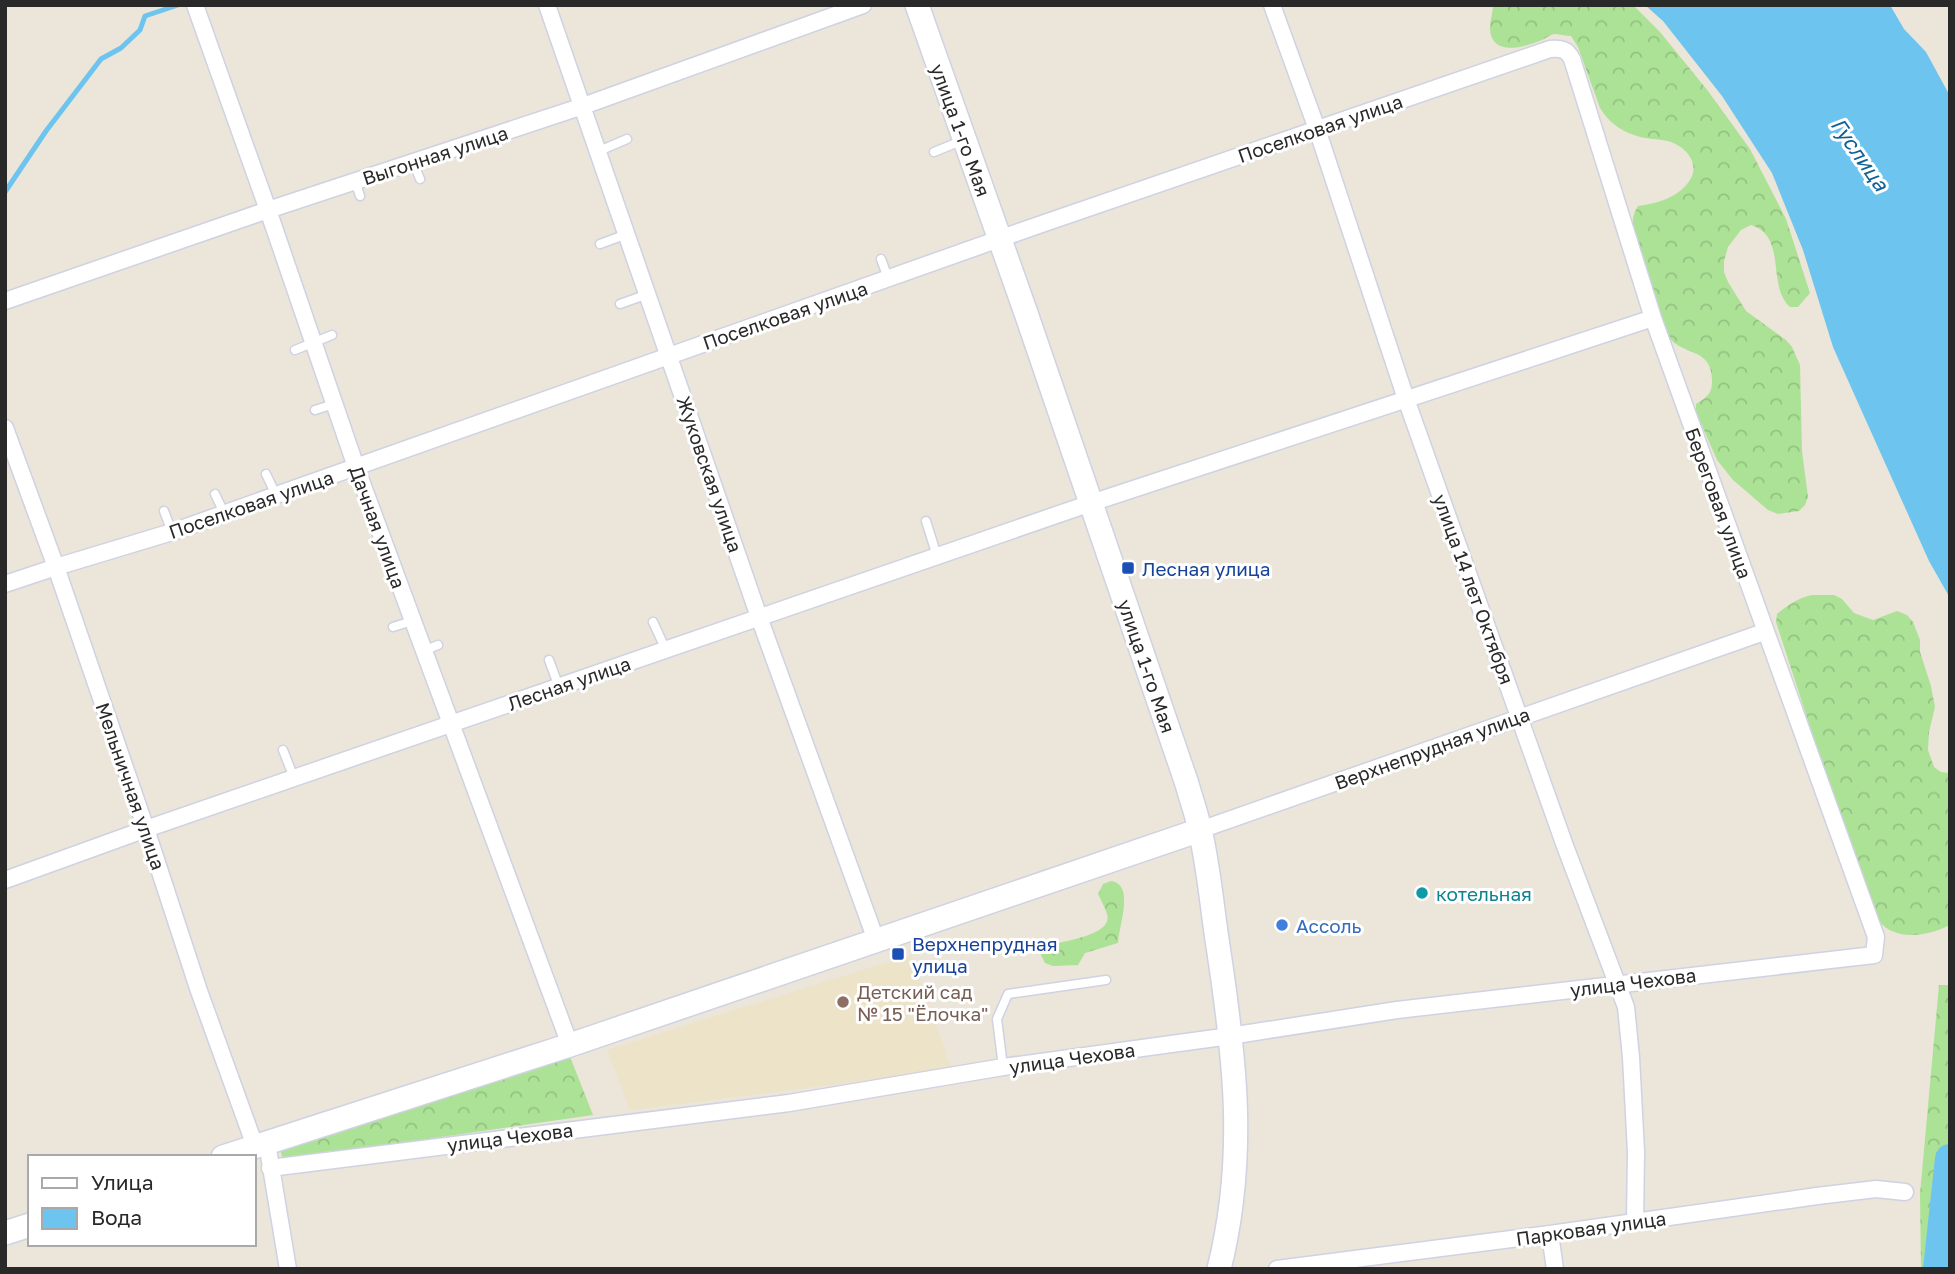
<svg xmlns="http://www.w3.org/2000/svg" width="1955" height="1274" font-family="'Golos Text',sans-serif">
	<style>
		.education { fill: #ede3c9 }
		.forest { fill: url(#forest-crowns) }
		.water { fill: #6dc4ee }
		.lines { fill: none; stroke-linecap: round; stroke-linejoin: round }
		.stream { stroke: #6dc4ee; stroke-width: 5 }
		.river { stroke: #6dc4ee; stroke-width: 30 }
		.lane-casing { stroke: #cfd2e2; stroke-width: 11 }
		.street-casing { stroke: #cfd2e2; stroke-width: 19 }
		.secondary-casing { stroke: #cfd2e2; stroke-width: 26 }
		.lane { stroke: #fff; stroke-width: 8 }
		.street { stroke: #fff; stroke-width: 16 }
		.secondary { stroke: #fff; stroke-width: 23 }
		.transit-dot { fill: #1a4fb4; stroke: #fff; stroke-width: 2.5 }
		.culture-dot { fill: #0f9aa8; stroke: #fff; stroke-width: 2.5 }
		.shop-dot { fill: #3f7fe0; stroke: #fff; stroke-width: 2.5 }
		.education-dot { fill: #8d6e63; stroke: #fff; stroke-width: 2.5 }
		.labels { text-anchor: middle; dominant-baseline: central; stroke-width: 6; stroke-linejoin: round; paint-order: stroke }
		.street-label { font-size: 19px; fill: #292929; stroke: #fff }
		.transit-label { font-size: 19px; fill: #164399; stroke: #fff; text-anchor: start }
		.culture-label { font-size: 19px; fill: #0d838f; stroke: #fff; text-anchor: start }
		.shop-label { font-size: 19px; fill: #366cbe; stroke: #fff; text-anchor: start }
		.education-label { font-size: 19px; fill: #785e54; stroke: #fff; text-anchor: start }
		.water-label { font-size: 21px; font-style: italic; fill: #0e6097; stroke: #fff }
	</style>
	<defs>
		<pattern id="forest-crowns" width="20" height="18" patternUnits="userSpaceOnUse" patternTransform="scale(1.75)"><rect width="20" height="18" fill="#ace296"/><path d="M2 6a3 3 0 1 1 6 0M12 15a3 3 0 1 1 6 0" fill="none" stroke="#94c281"/></pattern>
	</defs>
	<rect width="100%" height="100%" fill="#ebe5da"/>
	<path class="education" d="M911 955 952 1070 630 1110 607 1050Z"/>
	<path class="forest" d="M1493 5H1633L1660 32 1708 91 1750 149 1786 219 1810 293 1798 307H1790C1766 285 1788 237 1751 225L1741 230 1728 247 1724 261V272L1728 282 1746 311 1786 340 1792 347 1800 365 1802 451 1808 497 1805 505 1799 511 1778 514 1768 510 1733 480 1717 460 1696 412V404C1706 398 1712 394 1712 382 1713 346 1682 357 1668 336L1634 233C1632 222 1632 215 1638 206 1658 203 1678 198 1690 180 1700 164 1687 148 1671 142 1659 138 1646 140 1634 135 1619 130 1608 121 1600 108L1578 47 1571 36C1566 36 1559 34 1554 34 1550 35 1547 37 1544 39 1526 47 1491 58 1490 28 1490 20 1493 13 1493 5Z
		M1812 595H1834L1842 599 1854 613 1873 620 1897 611 1907 615 1913 622 1920 640V652L1931 686 1935 707 1929 732 1928 750 1934 767 1941 772 1950 773V925C1928 936 1896 942 1879 921L1839 816 1776 622 1777 614C1788 605 1798 598 1812 595Z
		M1111 881C1135 884 1119 925 1118 943L1085 953 1078 965 1053 966 1045 963 1041 955 1044 947C1058 941 1114 937 1107 914 1105 908 1101 900 1098 894L1103 884Z
		M1939 985H1950V1269H1921L1920 1194Z
		M569 1054 593 1115 283 1160 280 1149Z"/>
	<path class="water" d="M1645 5H1890L1904 29 1926 52 1950 96V598L1929 561 1833 347 1803 250 1772 173 1722 96 1663 21Z"/>
	<g class="lines">
		<path class="stream" d="M5 192 46 131 101 59 121 48 140 30 145 16 178 5"/>
		<path class="river" d="M1938 1269 1950 1159"/>
		<g class="lane-casing">
			<path id="lane" d="M599 151 627 139
				M934 152 961 141
				M413 162 420 179
				M355 181 360 196
				M600 244 627 234
				M881 259 888 278
				M620 304 648 294
				M295 350 332 335
				M315 410 334 404
				M266 474 276 495
				M215 494 224 513
				M164 511 172 532
				M926 521 937 556
				M653 622 666 650
				M393 627 412 621
				M423 651 438 645
				M549 660 559 687
				M283 750 294 778
				M1003 1067 997 1019 1008 994 1106 980"/>
		</g>
		<g class="street-casing">
			<path id="street" d="M195 5 268 210 356 467 570 1045
				M547 5 759 617 876 940
				M1272 5 1317 129 1406 399 1565 846 1626 1007 1631 1057 1636 1152 1635 1222
				M5 301 268 210 583 106 863 5
				M5 428 56 567 146 829 199 991 255 1146
				M5 584 56 567 172 532 1033 227 1550 49C1561 48 1567 49 1572 59L1653 318 1876 937 1874 955 1397 1010 1230 1036 1003 1067 789 1103 270 1168
				M1200 830 1764 632
				M5 880 146 829 1091 503 1653 318
				M267 1143 288 1269
				M1550 1234 1555 1269
				M1277 1269 1550 1234 1817 1196 1876 1189 1905 1192"/>
		</g>
		<g class="secondary-casing">
			<path id="secondary" d="M917 5 1026 313 1187 784C1191 799 1197 815 1200 830 1209 868 1212 908 1218 946 1235 1058 1247 1157 1219 1269
				M223 1157 570 1045 1200 830
				M5 1233 30 1225"/>
		</g>
		<use href="#lane" class="lane"/>
		<use href="#street" class="street"/>
		<use href="#secondary" class="secondary"/>
	</g>
	<g class="transit-dot">
		<rect x="1121" y="561" width="14" height="14" rx="3.5"/>
		<rect x="891" y="947" width="14" height="14" rx="3.5"/>
	</g>
	<circle class="culture-dot" cx="1422" cy="893" r="7"/>
	<circle class="shop-dot" cx="1282" cy="925" r="7"/>
	<circle class="education-dot" cx="843" cy="1002" r="7"/>
	<g class="labels">
		<g class="street-label">
			<text transform="translate(1320 128) rotate(-19)">Поселковая улица</text>
			<text transform="translate(961 130) rotate(70)">улица 1-го Мая</text>
			<text transform="translate(435 155) rotate(-18)">Выгонная улица</text>
			<text transform="translate(785 315) rotate(-19)">Поселковая улица</text>
			<text transform="translate(710 474) rotate(71)">Жуковская улица</text>
			<text transform="translate(1719 503) rotate(70)">Береговая улица</text>
			<text transform="translate(251 504) rotate(-19)">Поселковая улица</text>
			<text transform="translate(378 527) rotate(70)">Дачная улица</text>
			<text transform="translate(1474 589) rotate(70)">улица 14 лет Октября</text>
			<text transform="translate(1147 666) rotate(71)">улица 1-го Мая</text>
			<text transform="translate(569 683) rotate(-19)">Лесная улица</text>
			<text transform="translate(1432 748) rotate(-20)">Верхнепрудная улица</text>
			<text transform="translate(131 786) rotate(71)">Мельничная улица</text>
			<text transform="translate(1633 982) rotate(-7)">улица Чехова</text>
			<text transform="translate(1072 1058) rotate(-8)">улица Чехова</text>
			<text transform="translate(510 1137) rotate(-7)">улица Чехова</text>
			<text transform="translate(1591 1228) rotate(-8)">Парковая улица</text>
		</g>
		<g class="transit-label">
			<text x="1142" y="568">Лесная улица</text>
			<text x="912" y="943">Верхнепрудная<tspan x="912" dy="22">улица</tspan></text>
		</g>
		<g class="culture-label">
			<text x="1436" y="893">котельная</text>
		</g>
		<g class="shop-label">
			<text x="1296" y="925">Ассоль</text>
		</g>
		<g class="education-label">
			<text x="857" y="991">Детский сад<tspan x="857" dy="22">№ 15 "Ёлочка"</tspan></text>
		</g>
		<g class="water-label">
			<text transform="translate(1860 154) rotate(55)">Гуслица</text>
		</g>
	</g>
	<rect width="1955" height="1274" fill="none" stroke="#292929" stroke-width="14"/>
	<rect x="28" y="1155" width="228" height="91" fill="#ffffff" stroke="#a9a9a9" stroke-width="2"/>
	<rect x="42" y="1178" width="35" height="10" fill="#ffffff" stroke="#a9a9a9" stroke-width="2"/>
	<text x="91" y="1190" font-size="21" fill="#292929">Улица</text>
	<rect x="42" y="1208" width="35" height="21" fill="#6dc4ee" stroke="#a9a9a9" stroke-width="2"/>
	<text x="91" y="1225" font-size="21" fill="#292929">Вода</text>
</svg>
